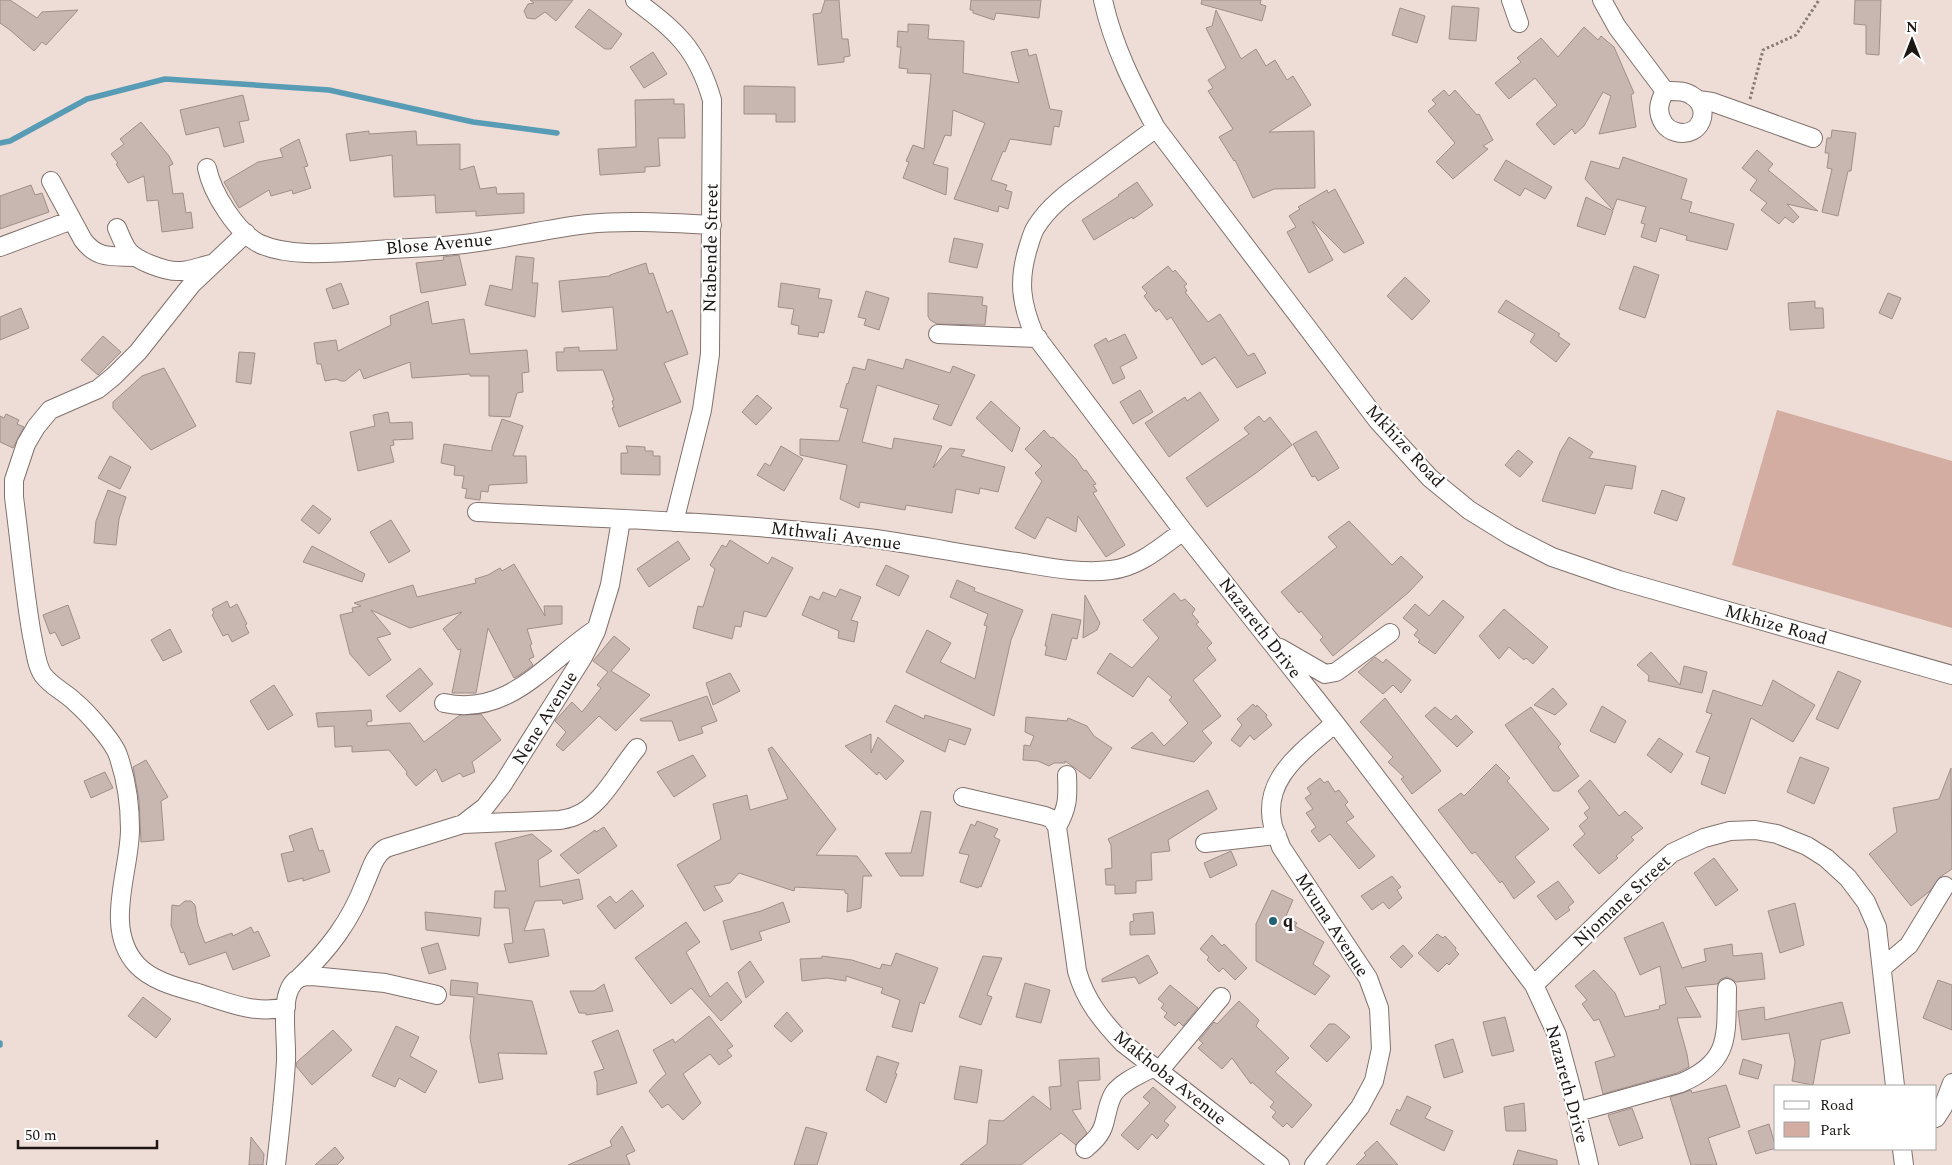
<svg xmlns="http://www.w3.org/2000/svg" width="1952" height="1165" font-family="Spectral,serif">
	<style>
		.green { fill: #d3ada1 }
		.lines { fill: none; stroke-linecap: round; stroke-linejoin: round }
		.stream { stroke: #579bb4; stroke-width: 5.5 }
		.building { fill: #c8b6b1; stroke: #9f8e89 }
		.minor-casing { stroke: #82726d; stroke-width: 20 }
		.path { stroke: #877b77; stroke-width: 3; stroke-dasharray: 2.5 2.5; stroke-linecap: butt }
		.minor { stroke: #fff; stroke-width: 18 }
		.poi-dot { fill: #226277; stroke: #fff; stroke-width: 2 }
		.labels { text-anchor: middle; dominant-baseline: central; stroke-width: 4.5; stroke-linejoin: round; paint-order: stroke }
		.street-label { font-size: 18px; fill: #1c1614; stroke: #fff }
		.poi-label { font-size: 18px; font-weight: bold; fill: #1c1614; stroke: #fff; text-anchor: start }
	</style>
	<rect width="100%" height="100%" fill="#eedcd6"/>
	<path class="green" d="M1777 410 1952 461V628L1732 565Z"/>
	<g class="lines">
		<path class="stream" d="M0 143 10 141 87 99 165 79 329 90 473 122 557 133
			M0 1043V1045"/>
	</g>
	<path class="building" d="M0 0H10L37 18 42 12 78 10 46 45 42 42 34 51 10 30 0 23Z
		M530 0H573L556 21 545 12 535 19 527 18 524 11 528 4 534 3Z
		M825 0H839L842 39H848L850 56 844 57V62L818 65 813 14 821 13Z
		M971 0H1041L1039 18 996 13 994 20 973 13V10H970Z
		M1202 0H1261L1260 4 1266 6 1262 21 1201 4Z
		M1855 0H1881L1879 55 1866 54V25L1854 24Z
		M1452 6 1479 8 1476 41 1449 39Z
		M1400 8 1425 16 1417 43 1392 35Z
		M589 9 622 34 611 49H605L575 27Z
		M1216 10 1241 59 1256 49 1266 66 1275 60 1287 80 1293 76 1311 105 1269 132 1314 131 1315 188 1274 189 1253 198 1235 160 1234 161 1219 137 1233 129 1208 91 1213 88 1208 80 1226 68 1206 28 1212 26Z
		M908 24 929 25 928 39 964 41 963 73 1019 83 1011 52 1027 49 1029 56 1036 54 1050 109 1062 111 1059 127 1054 126 1051 145 1010 139 1005 152 1003 151 991 180 1007 185 1005 190 1012 192 1008 209 999 206 998 212 954 199 985 123 953 110 951 136 945 135 933 164 948 168 946 195 903 178 909 162 906 161 913 145 924 149 931 74 907 73 908 69 899 68 901 47H897L898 31 908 32Z
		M1584 27 1598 40 1601 36 1614 47 1634 93 1631 95 1636 127 1599 134 1611 96 1603 92 1584 126 1575 134 1572 129 1554 145 1536 124 1557 105 1535 78 1509 99 1495 83 1521 62 1517 58 1541 38 1558 57Z
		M653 52 667 74 644 88 630 67Z
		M744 86 795 87V122H776V114H744Z
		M1444 90 1449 96 1455 90 1477 115 1479 114 1493 140 1483 146 1488 149 1453 179 1436 162 1455 143 1428 111 1436 104 1432 100Z
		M243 95 249 120 239 122 244 142 224 147 219 127 186 135 180 110Z
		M674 99V104H684L685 138H658L660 166 645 167V172L600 175 598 149 636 147 635 100Z
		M141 122 169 156 173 164 169 166 173 194 183 193 186 213 191 212 193 228 162 232 158 200 147 201 144 176 128 183 116 164 118 163 111 154 124 144 120 139Z
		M1832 130 1856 133 1851 171H1848L1838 216 1822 212 1832 169 1827 168 1829 153H1825L1827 138H1831Z
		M369 131V134L416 131 417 145 460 144V170L474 166 480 189 496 187 497 194 524 193V213L476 216V211L436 213 435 195 394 197 392 155 350 161 346 134Z
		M299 139 308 166 304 167 311 188 293 194 292 190 271 196 269 190 239 208 224 182 258 162 283 157 280 149Z
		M1757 150 1773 164 1768 170 1818 211 1787 204 1799 217 1793 223 1785 217 1779 224 1761 210 1767 203 1750 190 1757 180 1742 168Z
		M1623 157 1687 179 1681 199 1692 202 1689 212 1734 224 1727 250 1686 240 1687 236 1660 228 1656 242 1641 237 1645 224 1641 223 1646 207 1617 199 1613 210 1585 179 1591 161 1619 169Z
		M1506 160 1552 187 1545 199 1525 188 1520 196 1494 180Z
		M1137 182 1153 205 1133 219 1132 217 1094 240 1082 220 1119 196 1118 195Z
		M31 185 35 195 42 193 49 212 0 229V196Z
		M1335 189 1364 243 1344 253 1312 221 1333 260 1309 273 1287 232 1296 227 1289 216 1300 209 1298 207 1327 190 1328 193Z
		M1586 197 1613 211 1605 235 1577 226Z
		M954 238 983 244 977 268 949 262Z
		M459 255 466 285 421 293 416 263 444 260 443 257Z
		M516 256 534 258 532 283H538L535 317 485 305 490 285 512 290Z
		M646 263 649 274 653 273 667 313 672 310 688 354 664 363 681 402 619 427 612 408 614 407 612 401 614 400 603 370 557 371 556 352H564V348L579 347V351L617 350 613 307 562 312 559 281 610 276V275Z
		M1168 266 1173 272 1175 270 1187 284 1184 286 1187 291 1185 292 1208 322 1220 314 1248 356 1254 353 1266 373 1237 388 1215 357 1202 365 1171 317 1167 320 1159 309 1156 312 1144 296 1147 293 1142 287Z
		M1634 266 1659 275 1645 318 1619 309Z
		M1405 277 1430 301 1412 320 1387 296Z
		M341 283 349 304 333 309 326 289Z
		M781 283 820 289 818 298 832 300 824 333 819 332 818 337 798 334 799 326 791 324 794 309 778 307Z
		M866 291 889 298 879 330 864 325 866 319 858 317Z
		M928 293 983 297 982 305 987 306 985 325 937 324 930 320 928 316Z
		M1888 293 1901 298 1892 319 1879 313Z
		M1506 300 1560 334 1558 336 1570 344 1556 362 1530 342 1535 334 1498 312Z
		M428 301 432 324 464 319 470 354 527 350 529 372 522 373 523 392 517 393 510 417 489 416V376H470V374L412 378 410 362 364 379 360 369 345 381H341L336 379 325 381 321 364H317L314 343 336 340 338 351 391 325 390 316Z
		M1815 301V308H1823L1824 328 1790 330 1788 303Z
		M21 308 29 328 0 340V317Z
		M1125 334 1137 358 1120 367 1125 378 1113 384 1094 345 1106 338 1108 342Z
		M103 336 121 352 98 375 81 360Z
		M239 352 255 353 251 384 236 382Z
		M868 359 903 369 906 359 950 373 953 366 975 375 951 426 933 419 939 405 877 385 862 442 892 449 894 438 942 446 933 468 950 448 965 450 961 456 1005 467 998 492 980 488 979 494 956 489 952 513 906 505 905 510 860 502 859 508 840 499 847 465 800 455V439L839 441 848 409 840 407 847 383 848 384 853 367 865 370Z
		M164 368 196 426 151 450 113 408V402L142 376Z
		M1140 390 1153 412 1133 424 1120 402Z
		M1200 392 1219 420 1169 457 1145 423 1185 397 1187 401Z
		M757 395 772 408 756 425 742 412Z
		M991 401 1020 428 1012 452 976 418Z
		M388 412 390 423 412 422 413 439 393 440 394 445 390 446 394 462 358 471 350 432 375 426 373 415Z
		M6 414 19 420 17 424 24 427 13 448 0 442V416L4 418Z
		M1259 416 1264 422 1270 417 1292 445 1256 473 1207 507 1186 478 1249 434 1244 428Z
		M502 419 523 426 513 456H526L527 483 489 485 488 492 481 491 480 500 465 498 467 489 462 488 464 476 454 475 455 466 441 463 444 444 492 451V447Z
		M1044 430 1051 438 1053 437 1076 459 1084 471 1086 470 1096 484 1093 485 1097 491 1093 493 1125 545 1106 557 1078 516 1076 532 1047 517 1035 539 1015 528 1042 481 1035 473 1042 466 1025 449Z
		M1316 431 1339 468 1318 481 1315 476 1312 477 1293 444Z
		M1569 437 1593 452 1589 458 1636 466 1632 489 1605 485 1595 514 1542 501 1560 452Z
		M626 446 645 447V451H653V456H660V475L621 474V453H628Z
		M781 446 803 459 784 491 757 475 765 463 770 466Z
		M1518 450 1533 462 1520 477 1505 465Z
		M110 456 131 467 120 489 98 478Z
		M108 490 126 497 119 519 116 545 94 543 96 521Z
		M1662 490 1685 498 1677 521 1654 513Z
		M313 505 331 519 319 534 301 520Z
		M391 520 410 551 389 563 370 532Z
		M1349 521 1392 565 1401 556 1423 577 1409 592 1333 656 1320 640 1323 637 1301 611 1299 613 1281 592 1337 547 1328 537Z
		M730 540 768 564 772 557 793 568 766 617 744 611 741 627 735 626 732 639 693 628 698 606 703 607 715 569 710 565 722 545 726 547Z
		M678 541 690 559 649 587 637 569Z
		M312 546 365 574 362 582 303 562Z
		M514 564 545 616 544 606H562V624L527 629 532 644 530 645 534 657 529 659 533 665 521 674 514 678 488 628 476 693H452L461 649 458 650 443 629 462 612 410 628 371 610 391 634 377 638 391 660 369 676 350 654 340 615 353 612 352 608 361 606 354 603 413 585 417 597 476 583 475 579 488 575 500 568 502 571Z
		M886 565 909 576 899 596 876 585Z
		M957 580 975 588 974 591 1023 610 1011 640 994 716 906 672 927 630 951 643 940 662 975 679 987 626 984 625 988 614 950 597Z
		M840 589 861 597 851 620 858 622 854 642 838 638 839 631 802 615 810 596 819 600 823 592 836 597Z
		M1174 593 1181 601 1185 599 1195 609 1192 614 1199 622 1196 624 1212 643 1207 648 1216 660 1193 680 1221 716 1202 731 1212 743 1194 762 1131 748 1152 732 1164 746 1188 723 1169 700 1172 697 1148 676 1133 697 1097 673 1110 653 1132 668 1159 638 1143 620Z
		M1085 595 1100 623 1097 630 1083 638Z
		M1443 600 1464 617 1435 654 1418 642 1420 640 1414 635 1418 630 1403 618 1415 604 1429 616Z
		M227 601 230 608 237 604 247 624 245 625 249 633 232 642 228 634 223 636 212 615 214 613 212 609Z
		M68 605 80 638 62 646 55 632 50 634 43 615Z
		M1504 609 1548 647 1533 664 1526 658 1524 660 1509 647 1499 659 1479 636Z
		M1052 614 1081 620 1077 639 1072 638 1066 660 1045 655 1047 646H1045Z
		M170 629 182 652 163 661 151 640Z
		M614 636 630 649 611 671 650 695 616 731 599 716 563 751 556 745 566 732 555 721 572 702 582 712 601 688 597 685 608 672 593 661Z
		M1651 652 1680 685 1684 666 1707 672 1702 693 1648 681 1649 676 1637 665Z
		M1375 657 1383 663 1386 659 1411 680 1401 693 1393 685 1383 694 1358 672Z
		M420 668 433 684 400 712 386 696Z
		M1838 671 1861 681 1838 729 1816 719Z
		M730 673 740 691 713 705 706 683Z
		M1773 680 1815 705 1793 742 1751 718 1725 794 1701 784 1710 757 1696 752 1712 714 1706 712 1713 690 1762 706Z
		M274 685 293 715 268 730 250 701Z
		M1553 688 1567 704 1555 715 1534 705Z
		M707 696 717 721 701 727 703 733 679 741 672 721H641L640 719Z
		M1385 698 1441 771 1412 794 1401 779 1404 777 1388 762 1393 757 1360 722Z
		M1253 704 1256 707 1257 705 1267 715 1266 717 1272 725 1254 740 1250 735 1240 747 1231 740 1242 725 1237 719Z
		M895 705 924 719 925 715 971 729 965 745 949 739 945 752 886 722Z
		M1602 706 1626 721 1615 743 1590 731Z
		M1435 707 1451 720 1456 715 1473 732 1457 747 1425 716Z
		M1531 707 1561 744 1558 747 1579 776 1559 791H1553L1505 725Z
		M371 710 372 721 367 722V726L410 723 424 742 460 715 481 714 501 740 472 762 475 772 463 777 460 773 442 782 436 769 416 786 406 774 407 772 389 750 352 752V746L335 747 334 726 318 727 316 713Z
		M1026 717 1067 721 1068 718 1087 726 1094 736 1112 748 1090 779 1065 761V763H1054L1049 766 1038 761 1023 760 1024 745 1030 746 1034 736 1025 732Z
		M871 734V753L878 737 904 761 886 780 879 772 877 775 845 746Z
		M1659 738 1683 754 1671 773 1647 755Z
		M772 747 836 829 816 855 857 856 872 876H863L861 908 847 912 848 894 845 893V890L795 887 794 891 739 873 730 883 714 886 723 901 704 911 677 865 721 839 713 804 747 795 750 810 788 799 768 749Z
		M693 755 706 776 674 797 657 772Z
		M1800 757 1829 768 1814 804 1787 792Z
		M146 760 168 797 161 801 164 840 141 842 139 800 133 767Z
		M1496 764 1510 778 1507 781 1549 829 1515 857 1535 882 1514 899 1502 881 1500 883 1475 852 1472 854 1438 810 1461 793 1464 796Z
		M1951 768 1952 869 1940 877 1930 891 1911 906 1869 854 1897 832 1893 808 1939 799Z
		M105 772 113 788 91 798 84 781Z
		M1320 778 1324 783 1328 781 1335 792 1339 790 1348 802 1345 805 1354 817 1346 822 1375 856 1359 869 1330 834 1319 842 1311 831 1316 827 1306 813 1313 809 1305 798 1311 794 1307 788Z
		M1590 780 1619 816 1625 811 1643 828 1631 837 1634 840 1616 856 1618 858 1599 874 1573 845 1585 834 1579 826 1588 818 1584 813 1590 808 1578 791Z
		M1208 790 1217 809 1168 840 1170 851 1151 853 1152 880 1136 881V893L1115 894V885H1106L1105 869 1112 868 1111 845 1108 839Z
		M921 811 931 812 923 876H900L885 853H911Z
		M977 821 998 829 994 837 1000 840 981 887 979 886 978 888 960 882 969 855 959 853 971 824 975 826Z
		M604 827 617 846 578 874 560 855 595 830 596 832Z
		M312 828 319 851 323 850 330 872 303 881V878L288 882 281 854 294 851 289 836Z
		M532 834 552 851 538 860 540 887 579 879 583 899 563 904 562 900 535 901 524 931 544 929 549 956 509 963 504 944 513 943 509 908H494L495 891H506L495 843Z
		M1231 851 1237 865 1210 878 1204 863Z
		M1714 858 1738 890 1716 906 1694 873Z
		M1392 876 1401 887 1397 890 1402 898 1389 909 1383 902 1372 910 1361 896Z
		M1558 881 1574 902 1568 907 1570 910 1556 920 1537 896Z
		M632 890 644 906 615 929 597 906 610 896 616 903Z
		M1272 890 1293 900 1286 916 1297 923 1295 926 1324 942 1313 964 1330 976 1315 995 1256 961V924Z
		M185 901H191L195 905 198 924 205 943 232 933 233 936 251 927 254 933 258 931 270 956 233 970 226 952 189 965 184 952 181 953 171 925 172 905 179 906Z
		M783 902 790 922 759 932 762 940 731 950 723 921 761 911Z
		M1795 903 1804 945 1780 953 1768 911Z
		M425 912 481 918 479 936 426 930Z
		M1153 912 1155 934 1130 935V922L1134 921 1133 914Z
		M686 922 700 942 686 952 710 997 727 982 742 1002 721 1021 691 988 671 1004 635 958Z
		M1663 922 1682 968 1706 961 1704 949 1732 944 1733 956 1762 953 1765 979 1736 982 1727 977 1721 979 1717 984 1685 987 1701 1017 1677 1018 1687 1054 1689 1067 1677 1073 1603 1094 1595 1062 1615 1056 1599 1019 1594 1021 1582 1004 1587 1000 1575 986 1594 970 1615 993 1625 1017 1660 1009 1659 1006 1666 1004 1660 966 1640 975 1624 938Z
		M1437 934 1443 938 1445 936 1456 948 1455 950 1459 954 1449 965 1447 963 1438 972 1418 953Z
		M1212 935 1222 946 1224 944 1247 968 1235 980 1223 968 1219 972 1207 960 1209 957 1200 949Z
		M438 943 446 969 429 974 421 948Z
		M1403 945 1413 956 1401 968 1390 957Z
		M896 953 938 968 924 1004 920 1002 912 1032 892 1027 900 1000 881 993 883 988 846 976V981L827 978 802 981 800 959 822 958V956L852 960 880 969 882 964 891 966Z
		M1148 955 1158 973 1139 984 1135 977 1102 982V979Z
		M983 956 1002 958 987 995 992 997 981 1025 959 1017Z
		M750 961 764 982 746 998 738 972Z
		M451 980 478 983 477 994 532 1001 547 1054 498 1053 503 1079 479 1083 470 1038 474 997 450 995Z
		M1938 980 1952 985V1030L1923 1018Z
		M1025 983 1050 990 1041 1023 1016 1017Z
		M604 984 613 1011 586 1015V1013H579L570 991H594Z
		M1170 985 1198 1008 1183 1026 1179 1022 1175 1026 1164 1017 1167 1013 1161 1008 1164 1004 1158 999Z
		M143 997 171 1019 156 1038 128 1016Z
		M1239 1001 1259 1020 1256 1026 1289 1058 1275 1072 1312 1105 1292 1128 1287 1123 1283 1127 1272 1117 1276 1112 1270 1107 1274 1102 1252 1082 1251 1084 1232 1058 1222 1069 1198 1048 1203 1043 1199 1040 1214 1022 1217 1024Z
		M1842 1002 1850 1033 1821 1040 1813 1085 1792 1081 1795 1062 1789 1033 1742 1040 1738 1011 1764 1007 1765 1020Z
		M787 1012 803 1031 791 1042 774 1026Z
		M709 1016 733 1046 727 1050 732 1056 719 1065 710 1054 683 1074 701 1103 683 1120 668 1104 662 1108 649 1091 658 1081 666 1074 653 1050 673 1039 675 1043Z
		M1505 1017 1514 1051 1492 1056 1483 1022Z
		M1329 1024H1335L1350 1037 1327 1062 1310 1046Z
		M396 1026 419 1037 410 1056 437 1071 425 1093 399 1078 395 1087 372 1076Z
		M333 1030 352 1050 312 1085 296 1066 297 1062Z
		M618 1030 637 1083 597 1095V1082L594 1072 604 1069 592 1041Z
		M1453 1039 1463 1072 1444 1078 1435 1045Z
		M877 1056 899 1063 895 1073 897 1074 886 1103 866 1090Z
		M1099 1058 1100 1080 1078 1081 1081 1109 1072 1110 1087 1133 1076 1145 1061 1133 1021 1165H960L987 1144 989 1120 1003 1121 1033 1096 1051 1110 1049 1087 1061 1086 1059 1060Z
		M1743 1059 1762 1065 1758 1079 1739 1074Z
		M960 1066 982 1070 977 1103 954 1099Z
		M1726 1085 1740 1127 1708 1138 1717 1165H1691L1670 1097 1691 1090 1692 1093Z
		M1153 1087 1176 1107 1164 1121 1169 1125 1157 1139 1152 1134 1138 1150 1121 1135 1150 1103 1143 1097Z
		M1407 1096 1431 1107 1425 1118 1453 1131 1444 1151 1390 1124 1397 1109 1400 1111Z
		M1524 1103 1526 1131H1506L1504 1107Z
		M1632 1108 1643 1138 1619 1146 1608 1115Z
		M1769 1124 1776 1148 1756 1154 1748 1131Z
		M622 1126 635 1151 626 1155 630 1165H568L612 1146 610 1141Z
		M806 1127 827 1133 817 1165H794Z
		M251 1137 264 1154 263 1165H249Z
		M1377 1141 1398 1165H1356L1366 1155 1364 1153Z
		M335 1147 344 1158 337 1165H315Z
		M1518 1150 1557 1160V1165H1513Z"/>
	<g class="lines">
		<g class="minor-casing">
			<path id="minor" d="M635 0C676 31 697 48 712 100L710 354 702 410 674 522
				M1103 0C1113 46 1134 87 1156 128L1378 421 1430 478 1469 510 1511 536 1552 557 1619 580 1952 675
				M1511 0 1519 23
				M1602 0 1617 27 1665 91
				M1665 91C1673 91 1684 90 1691 95 1713 107 1701 139 1676 132 1672 131 1667 128 1664 124 1656 112 1659 102 1665 91Z
				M1698 100 1712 102 1813 138
				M1156 128C1136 143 1115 158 1095 173 1073 189 1050 204 1036 227 1032 233 1030 242 1028 248 1018 281 1021 303 1034 334L1183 531 1335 723 1534 985 1557 1035 1572 1091 1589 1165
				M207 168C212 193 237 233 260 244 289 257 331 253 362 251 395 248 430 248 464 244 505 239 546 229 587 224 628 220 671 223 712 225
				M51 181 83 240C97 259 111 256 134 257
				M117 228C120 235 123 243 127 249 135 261 167 272 180 271 191 271 201 266 211 264
				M246 233 192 284 138 352 114 376 98 389 50 410 36 427 26 444 14 480V497C20 543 24 590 32 636 35 648 36 665 43 675 52 687 65 692 75 702 87 712 113 741 118 755 126 778 130 805 130 829 130 872 103 928 137 965 152 981 177 987 198 993 227 1002 255 1015 286 1007
				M0 247 72 220
				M938 334 1038 338
				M477 512C610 519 744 522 876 539 923 546 970 555 1017 562 1048 567 1080 574 1111 570 1139 567 1161 547 1183 531
				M1280 648 1325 674 1336 672 1390 633
				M444 703C510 717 547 661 596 629
				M963 797 1045 816 1052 819 1057 827 1077 971C1085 1000 1102 1021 1123 1043L1280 1165
				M463 824 560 820C565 819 571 818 575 816 601 807 619 769 637 748
				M1057 827C1068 807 1068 798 1067 775
				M1205 843 1277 835
				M1882 968 1909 945 1945 886
				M300 977C329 949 350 922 365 883 371 870 374 855 386 848L463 824 485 807 503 784 583 657 596 631 610 585 621 520
				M1534 985 1648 874 1672 853 1704 838 1730 831 1755 830 1777 834 1807 846 1826 858 1848 878 1866 902 1877 927 1895 1086
				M1159 1071 1221 997
				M1577 1112 1681 1083C1731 1062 1726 1036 1727 988
				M1936 1118 1943 1107 1952 1083
				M1085 1149C1094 1141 1101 1135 1104 1124 1107 1114 1108 1102 1114 1093 1123 1081 1141 1074 1154 1067
				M1902 1149 1904 1165
				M276 1165C280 1130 284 1096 286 1061 287 1040 281 1006 290 988 295 978 302 976 312 976L385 983 437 995
				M1314 1165 1360 1107 1374 1081 1381 1049 1379 1008 1368 978 1281 847C1279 840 1275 833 1273 826 1261 778 1304 751 1335 723"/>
		</g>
		<path class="path" d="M1750 99 1763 50 1796 35 1819 0"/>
		<use href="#minor" class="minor"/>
	</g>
	<circle class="poi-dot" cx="1273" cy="921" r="5"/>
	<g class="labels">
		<g class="street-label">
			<text transform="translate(439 244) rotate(-5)">Blose Avenue</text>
			<text transform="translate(711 248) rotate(-89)">Ntabende Street</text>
			<text transform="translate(1405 446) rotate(47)">Mkhize Road</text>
			<text transform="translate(836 536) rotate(7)">Mthwali Avenue</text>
			<text transform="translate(1776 625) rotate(16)">Mkhize Road</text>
			<text transform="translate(1260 628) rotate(52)">Nazareth Drive</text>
			<text transform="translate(545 718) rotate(-58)">Nene Avenue</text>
			<text transform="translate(1622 901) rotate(-43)">Njomane Street</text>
			<text transform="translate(1332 925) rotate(57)">Mvuna Avenue</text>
			<text transform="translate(1170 1078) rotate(39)">Makhoba Avenue</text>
			<text transform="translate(1567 1084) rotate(75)">Nazareth Drive</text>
		</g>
		<g class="poi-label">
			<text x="1283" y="921">q</text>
		</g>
	</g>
	<rect x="1774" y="1085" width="162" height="65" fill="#ffffff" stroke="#a4a2a1"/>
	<rect x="1784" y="1101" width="25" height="8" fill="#ffffff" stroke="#a4a2a1"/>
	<text x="1820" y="1110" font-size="15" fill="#1c1614">Road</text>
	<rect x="1784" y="1122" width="25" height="15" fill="#d3ada1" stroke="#a4a2a1"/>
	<text x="1820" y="1135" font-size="15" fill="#1c1614">Park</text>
	<g transform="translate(1912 40)" stroke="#ffffff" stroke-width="4" paint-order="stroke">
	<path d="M0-4L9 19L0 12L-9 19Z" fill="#1c1614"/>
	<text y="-8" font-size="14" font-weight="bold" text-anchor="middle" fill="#1c1614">N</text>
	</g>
	<path d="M18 1140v8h139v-8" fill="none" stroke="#1c1614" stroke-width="2.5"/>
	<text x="25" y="1140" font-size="15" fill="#1c1614" stroke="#ffffff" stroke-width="4" paint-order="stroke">50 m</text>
</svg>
